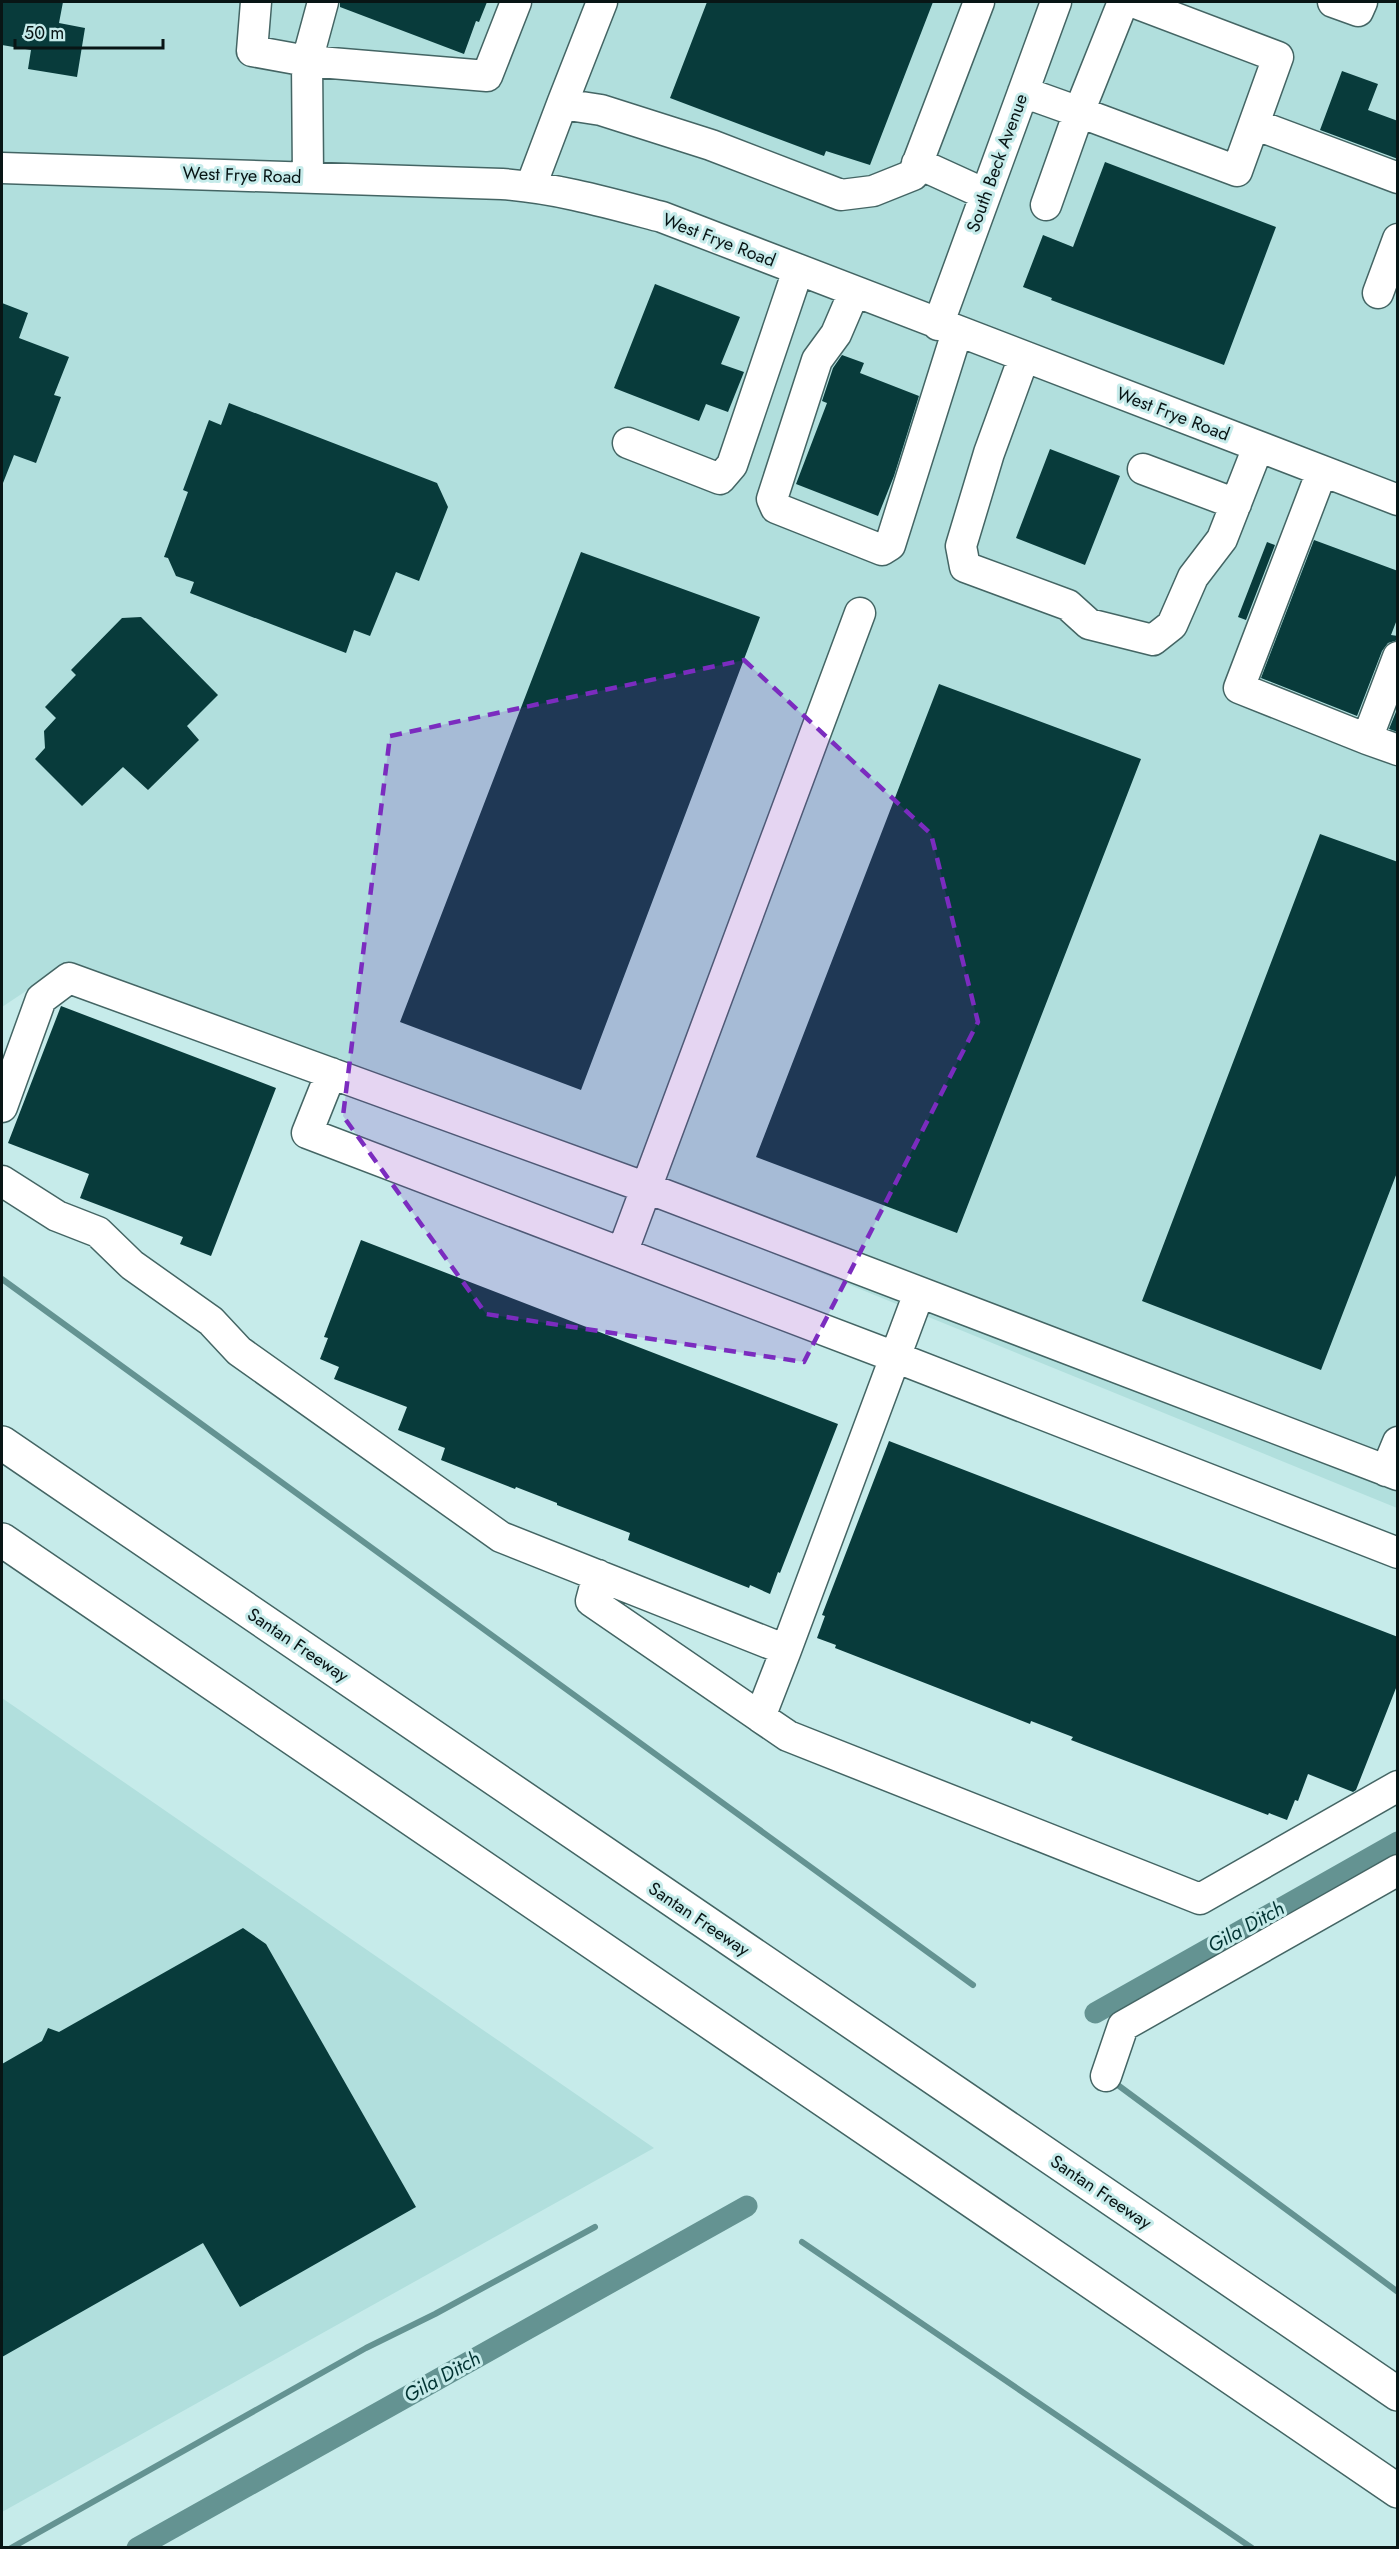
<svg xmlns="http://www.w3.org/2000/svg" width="1399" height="2549" font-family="Jost,sans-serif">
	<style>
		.built { fill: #b1dfdd }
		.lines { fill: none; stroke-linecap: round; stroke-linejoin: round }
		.stream { stroke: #649392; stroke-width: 6 }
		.canal { stroke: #649392; stroke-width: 21 }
		.building { fill: #083b3b }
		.minor-casing { stroke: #446564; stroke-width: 33 }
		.highway-casing { stroke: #446564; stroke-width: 36 }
		.minor { stroke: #fff; stroke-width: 30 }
		.highway { stroke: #fff; stroke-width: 33 }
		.marked { fill: #7b2cbf; fill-opacity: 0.2; stroke: #7b2cbf; stroke-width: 4.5; stroke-dasharray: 12 8; stroke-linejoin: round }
		.labels { text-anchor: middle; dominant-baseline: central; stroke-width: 6; stroke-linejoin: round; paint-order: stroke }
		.street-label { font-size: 18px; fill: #081515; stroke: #c6ebea }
		.water-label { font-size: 20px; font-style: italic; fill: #013332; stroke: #c6ebea }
	</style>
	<rect width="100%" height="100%" fill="#c6ebea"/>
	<path class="built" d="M2 2H1397V1508L65 965 2 1007Z
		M2 1698 654 2148 2 2512Z"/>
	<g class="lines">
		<path class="stream" d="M2 1279 973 1985
			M1111 2080 1398 2292
			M802 2242 1252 2548
			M11 2548 366 2348 435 2314 595 2227"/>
		<path class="canal" d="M1095 2013 1398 1842
			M137 2548 747 2206"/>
	</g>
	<path class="building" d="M2 2H63L59 23 85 28 77 77 28 69 31 50 2 45Z
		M340 2H487L479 22 476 21 464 54 340 7Z
		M707 2H933L870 165 826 151 824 156 670 98Z
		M1342 71 1378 84 1368 110 1398 121V159L1320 130Z
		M1105 162 1276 227 1224 365 1051 300 1052 298 1023 287 1043 235 1073 247Z
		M655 284 740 317 721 364 744 372 728 412 706 404 699 421 614 388Z
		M2 303 28 313 19 338 69 357 54 395 61 397 36 463 14 455 3 483Z
		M842 355 864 363 860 373 919 396 894 476 878 516 796 484 827 403 822 401 833 368Z
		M229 403 437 483 448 507 419 581 396 572 370 636 354 630 346 653 190 593 194 582 176 576 168 558 164 557 188 492 183 490 209 420 221 425Z
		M1050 449 1120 476 1085 565 1016 538Z
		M1314 540 1398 571V617L1391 635 1398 636V640L1388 643 1382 651 1357 716 1261 678Z
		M1267 542 1275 545 1246 620 1238 617Z
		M581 552 760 617 581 1090 400 1022Z
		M141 617 218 695 187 726 199 740 148 790 123 767 82 806 35 759 45 748 44 731 56 718 45 707 76 675 71 670 122 618Z
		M939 684 1141 759 957 1233 756 1157Z
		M1398 707V732L1389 729Z
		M1320 834 1398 862V1170L1321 1370 1142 1301Z
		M61 1006 276 1088 211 1256 180 1244 183 1237 80 1198 89 1174 8 1143Z
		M361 1240 838 1424 780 1573 778 1572 770 1594 750 1585 749 1588 628 1540 630 1533 557 1505V1503L516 1487 515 1489 441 1460 445 1448 398 1430 407 1407 334 1379 339 1367 320 1359 328 1338 324 1337Z
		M889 1441 1398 1637V1683L1356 1790 1353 1792 1308 1774 1298 1801 1295 1800 1287 1820 1269 1813 1268 1815 1071 1740 1073 1737 1031 1721 1030 1724 835 1648 836 1645 817 1638 825 1616 822 1615Z
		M243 1928 266 1944 416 2207 240 2307 203 2243 2 2357V2064L42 2041 48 2028 59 2032Z"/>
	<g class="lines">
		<g class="minor-casing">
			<path id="minor" d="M256 2 252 51 307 61 323 2
				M1333 2 1358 11 1362 2
				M1023 92 1079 112 1123 2
				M562 104 602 2
				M1254 124 1398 178
				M917 163 985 194
				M2 168 502 184C557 188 609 203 662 217L1398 500
				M308 177 307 61 487 76 516 2
				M531 186 562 104 601 110 711 145 841 195 873 191 913 175 979 2
				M1046 205 1079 112 1237 171 1278 57 1133 2
				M854 292 836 334 817 360 772 499 776 508 882 550 890 545 957 332
				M1378 293 1398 239
				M938 325 1056 2
				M1024 357 989 453 961 546 965 567 1068 605 1089 624 1153 640 1172 625 1193 577 1222 539 1258 447
				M628 443 720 479 732 465 798 270
				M1143 469 1236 504
				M1322 471 1239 688 1367 739 1398 657
				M1367 739 1398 750
				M331 1073 307 1133 895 1357 1398 1553
				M2 1107 41 999 69 978 647 1188 1398 1475
				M2 1181 57 1216 98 1232 132 1265 211 1321 239 1351 501 1537 786 1650 919 1293
				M622 1253 860 613
				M1386 1471 1398 1442
				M598 1575 591 1601 760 1717 786 1650
				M760 1717 788 1736 1200 1899 1398 1786
				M1106 2076 1123 2026 1398 1870"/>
		</g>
		<g class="highway-casing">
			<path id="highway" d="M2 1443 1398 2394
				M2 1540 1398 2491"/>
		</g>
		<use href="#minor" class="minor"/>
		<use href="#highway" class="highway"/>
	</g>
	<path class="marked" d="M744 660 931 834 978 1022 804 1362 486 1314 343 1116 390 736Z"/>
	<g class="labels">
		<g class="street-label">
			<text transform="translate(997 163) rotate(-70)">South Beck Avenue</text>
			<text transform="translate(242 175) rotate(2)">West Frye Road</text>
			<text transform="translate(719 240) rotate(21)">West Frye Road</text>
			<text transform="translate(1173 414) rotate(21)">West Frye Road</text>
			<text transform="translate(298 1645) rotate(34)">Santan Freeway</text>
			<text transform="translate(699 1919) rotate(34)">Santan Freeway</text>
			<text transform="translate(1101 2192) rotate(34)">Santan Freeway</text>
		</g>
		<g class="water-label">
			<text transform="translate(1246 1927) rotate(-29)">Gila Ditch</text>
			<text transform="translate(442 2377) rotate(-29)">Gila Ditch</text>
		</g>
	</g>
	<rect width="1399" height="2549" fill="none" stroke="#081515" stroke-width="6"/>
	<path d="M15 39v9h148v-9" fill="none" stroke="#081515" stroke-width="3"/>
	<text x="24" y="39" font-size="18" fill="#081515" stroke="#c6ebea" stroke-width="4.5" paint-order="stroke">50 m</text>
</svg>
